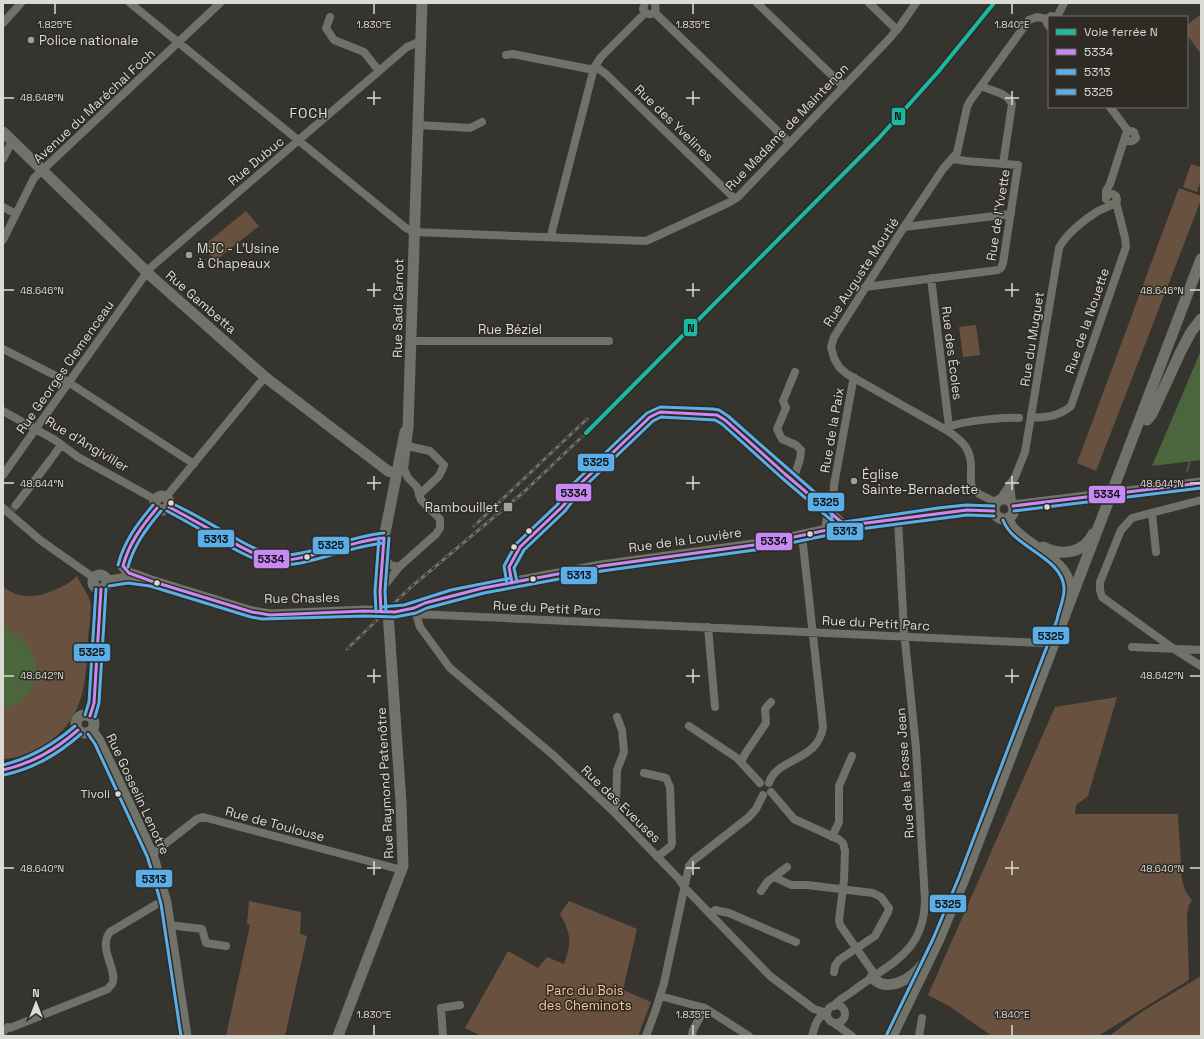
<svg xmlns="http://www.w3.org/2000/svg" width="1204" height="1039" font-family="'Space Grotesk',sans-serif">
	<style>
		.green { fill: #69513f }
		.water { fill: #4b653c }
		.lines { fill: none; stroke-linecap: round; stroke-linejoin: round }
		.stream { stroke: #4b653c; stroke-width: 1.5 }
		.minor-tunnel { stroke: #4e4d48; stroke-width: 8; stroke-dasharray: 8 4; stroke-linecap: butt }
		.minor { stroke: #70726a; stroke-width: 8 }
		.major { stroke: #71726a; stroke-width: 11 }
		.rail-casing { stroke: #71726c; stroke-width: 3 }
		.rail { stroke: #2d2b23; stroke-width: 1.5; stroke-dasharray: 4.5; stroke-linecap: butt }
		.bus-1-casing { stroke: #2d2b23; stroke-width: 6 }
		.bus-2-casing { stroke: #2d2b23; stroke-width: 6 }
		.bus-3-casing { stroke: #2d2b23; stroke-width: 6 }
		.bus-1 { stroke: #c78af5; stroke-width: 3 }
		.bus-2 { stroke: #5aafea; stroke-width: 3 }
		.bus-3 { stroke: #5aafea; stroke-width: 3 }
		.rail-1-casing { stroke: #2d2b23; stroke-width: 7 }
		.rail-1 { stroke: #1ab9a2; stroke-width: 4 }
		.ticks { fill: none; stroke: #dbdad5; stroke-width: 1.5 }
		.poi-dot { fill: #a1a09b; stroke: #2d2b23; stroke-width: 1.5 }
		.bus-dot { fill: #dbdad5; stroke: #2d2b23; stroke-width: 1.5 }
		.labels { text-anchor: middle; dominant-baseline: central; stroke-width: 3; stroke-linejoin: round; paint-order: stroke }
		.bus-label { font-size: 12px; fill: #dbdad5; stroke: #2d2b23; text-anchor: end }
		.poi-label { font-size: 13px; fill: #dbdad5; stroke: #2d2b23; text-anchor: start }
		.street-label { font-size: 13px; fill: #dbdad5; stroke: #2d2b23 }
		.park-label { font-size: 13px; fill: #fdc59a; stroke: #2d2b23 }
		.neighbourhood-label { font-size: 14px; letter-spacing: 1px; fill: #e3e1d7; stroke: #2d2b23 }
		.ticks-label { font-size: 10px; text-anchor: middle; fill: #dbdad5; stroke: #2d2b23; stroke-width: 3; stroke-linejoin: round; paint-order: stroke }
		.line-badge { stroke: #2d2b23; stroke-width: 1.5 }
		.pale-badge-label { font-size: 11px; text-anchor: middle; font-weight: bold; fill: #111 }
	</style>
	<rect width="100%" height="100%" fill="#35342f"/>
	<path class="green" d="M1201 14V54L1187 35V25Z
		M1191 164 1201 167V180L1197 192 1183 187Z
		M1179 188 1201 196V200L1096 471 1077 463Z
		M246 211 259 226 215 261 203 246Z
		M976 325 980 355 963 357 959 327Z
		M77 576C80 584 88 593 90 601 92 607 89 629 88 638 86 683 85 722 41 747 30 753 15 759 3 759V587C21 600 39 598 59 588 65 585 71 582 77 576Z
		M1117 697 1088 796 1076 805 1075 814H1178L1182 880 1185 890 1192 901 1189 905 1187 914 1189 980 1098 1036H992L949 1006 928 995 1055 707Z
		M249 901 301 912 300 934 307 936 285 1036H226L250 925 247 924Z
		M569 901 637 929 623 990 651 1002 638 1036H481L465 1028 508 951 538 968 547 957 564 964C572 942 571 934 560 914Z
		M1201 976V1036H1109L1143 1011Z"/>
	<path class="water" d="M1201 351V460L1152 466 1199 355Z
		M3 625C12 632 22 638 29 647 46 671 32 704 3 709Z"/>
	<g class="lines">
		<path class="stream" d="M1187 471 1190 461"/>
		<path class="minor-tunnel" d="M12 510 16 505"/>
		<path class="minor" d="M130 3 406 228 414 232 646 241 728 203 738 197 889 39 900 26 916 3
			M645 3 643 9C648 19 660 13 654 3
			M757 3 843 86
			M869 3 897 30
			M654 12 789 142
			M330 17 326 28 334 40 364 52 379 71
			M3 23 21 3
			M1049 26 1047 23 1048 18 1051 16 1057 17 1064 3
			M506 55 513 54 594 70
			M595 66 606 74 735 199
			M981 86C991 91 1008 93 1012 104L1003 164
			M1110 107 1128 131
			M418 125 470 128 482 122
			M1125 137C1127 142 1132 143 1136 138L1134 132 1131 131H1128
			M3 159 12 141
			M1106 199V191L1110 184 1126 134 1128 131
			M3 207 16 214
			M904 227 1011 214
			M551 237 552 231 594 68 601 57 645 13
			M3 240 34 178 220 3
			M931 278 949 427 948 431
			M865 287 998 270 1001 268 1003 263 1018 165 966 161 953 159
			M411 341H609
			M3 349 68 382 194 464
			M3 411 55 440 78 457 156 500
			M1031 417C1044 419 1061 415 1071 406L1126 247 1125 238 1116 202
			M949 427C962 421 1004 417 1019 418
			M403 445 430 451 444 465 439 476 419 495
			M54 455 61 445
			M3 475 150 268 407 47 421 41
			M793 480 800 459 801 450 796 445 782 439 777 429 786 408 783 401 795 372
			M1010 484 1012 503
			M166 497 265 377
			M1201 500 1132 518 1121 530 1100 582V590L1102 597 1174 649 1201 666
			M999 501 1015 477 1025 452 1059 248C1066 234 1085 219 1098 211 1104 208 1113 206 1117 200L1116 196 1113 194H1108L1106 197
			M997 503 979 494 972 487C970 481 971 476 971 471 972 450 964 442 948 431L847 374 839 367 834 358 831 347 834 337 904 227 943 169 957 153 967 107 970 101 1029 20 1037 17 1047 19
			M16 505 51 459
			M823 506 827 517 825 530
			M3 508 40 540 94 578
			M831 511 833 504 834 485 853 381 855 378
			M1152 513 1156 552
			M383 555 390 565 399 567
			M512 583 509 567 520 547 561 508 570 498 578 486 650 417 660 412 712 414 717 415 725 420C748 441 771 462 794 482 811 497 830 510 846 526
			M381 590 399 567 436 534 440 528V519L421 500 417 487 408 478 404 469 409 431
			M415 611 420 627 450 668 552 754 613 811 679 879 685 888 770 976 814 1009 827 1013
			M416 614 1042 643
			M708 627 715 707
			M1132 647 1201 650
			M689 726 737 758 760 783
			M741 762 745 754 766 723 765 709 771 702
			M644 773 666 778 670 787 672 843 671 846 657 857
			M769 783C777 757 818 762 823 727L802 535
			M771 792 794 819 838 839 843 843 845 851 844 880 839 920 840 925 875 975
			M613 811 616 806 617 770 624 752 622 730 617 717
			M832 837 839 822V786L852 756
			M152 854 197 819 203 817 402 870
			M787 867 774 877 791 885H807L873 893 881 897 889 908 888 912 875 936 839 960 835 966 834 972
			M761 891 768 881 774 877
			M710 914 715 910 729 913 796 942
			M169 925 202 929 206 943 226 946
			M660 996 705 1008 749 1036
			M827 1014a9 9 0 1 1 18 0a9 9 0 1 1-18 0Z
			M834 1006C838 999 847 996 853 991 889 963 924 954 925 900L916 748 904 631 898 519
			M831 1021 852 1036
			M3 1032 8 1027 10 1028 108 989C108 988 112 984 112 984 119 972 97 948 110 932L157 904 166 903
			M443 1036 441 1008 460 1005
			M646 1036 656 1009 664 983 689 866 694 860 749 817 756 809 763 795
			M692 1036 693 1030 705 1008
			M812 1036C815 1027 816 1016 827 1014
			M919 1036 922 1018"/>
		<path class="major" d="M3 132 152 277 265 377 388 471 397 474
			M1147 420 1152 414 1181 351 1191 332 1201 319
			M155 503a7 7 0 1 1 14 0a7 7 0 1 1-14 0Z
			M994 509a10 10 0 1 1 20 0a10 10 0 1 1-20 0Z
			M1013 506 1201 483
			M169 507C188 516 206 528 225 538 244 549 263 562 287 560 320 557 351 539 384 538
			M1008 518C1009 521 1010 524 1012 527 1030 549 1080 564 1068 600
			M1043 547C1061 556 1083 554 1093 534
			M123 566 129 573 151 581 252 612 270 615 365 611 395 612 414 608 425 603 446 597 483 588 601 566 761 544 851 525 967 510 994 511
			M123 566C128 542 142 526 157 508
			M93 582a7 7 0 1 1 14 0a7 7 0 1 1-14 0Z
			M108 581 128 578 139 579
			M381 612 380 591 384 538 405 432 408 428 422 3
			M76 724a9 9 0 1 1 18 0a9 9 0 1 1-18 0Z
			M90 716 94 703 101 589
			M92 731 99 741 121 787 152 854 158 874 166 903 186 1036
			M3 770C35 764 55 751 78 730
			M872 977C885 994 913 979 922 965
			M338 1036 403 866 401 803 388 612
			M892 1036 938 941 964 879 1201 259"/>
		<g class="rail-casing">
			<path id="rail" d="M474 526 587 419
				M411 587 526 490 586 433
				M347 649 414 584"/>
		</g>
		<use href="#rail" class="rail"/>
		<g class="bus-1-casing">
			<path id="bus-1" d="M1013 506 1201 483
				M169 507C188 517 207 528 225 538 245 549 265 562 288 560 321 556 351 541 384 538
				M123 566 129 573 151 581 252 612 270 615 365 611 395 612 414 608 425 603 483 588 601 566 761 544 851 525 967 510 994 511
				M123 566C129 543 142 526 157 508
				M512 583 509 567 520 547 561 508 570 498 578 486 650 417 660 412 717 415 725 420 785 474 846 526
				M381 612 380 591 384 538
				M90 716 94 703 101 589
				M3 770C33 763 55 750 78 730"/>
		</g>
		<g class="bus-2-casing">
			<path id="bus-2" d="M167 511C186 521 205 532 223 543 250 558 269 569 301 563 329 557 355 546 384 543
				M1014 511 1201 488
				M128 567C134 545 146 529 161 511
				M517 582 514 568 524 550 565 511 582 489 653 421 661 417 715 420 722 424 782 478 843 530
				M109 586 128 583 150 586 251 617 262 619 365 616 395 617 416 613 427 608 484 593 602 571 762 549 852 530 967 515 994 516
				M386 612 385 591 389 538
				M95 717 99 703 106 589
				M88 734 95 744 147 856 153 875 161 904 181 1036
				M4 775C35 768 58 754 81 734"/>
		</g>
		<g class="bus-3-casing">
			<path id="bus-3" d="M171 503C191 512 209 523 228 534 246 544 265 557 288 555 321 552 351 536 384 533
				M118 565C124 541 138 523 153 505
				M507 584 504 566 516 544 557 505 575 482 647 413 660 407 713 409 719 410 728 416 827 503 832 516 831 524 938 508 966 505 994 506
				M381 607 404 605 451 590 511 578
				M376 612 375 591 379 538
				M85 715 89 702 96 589
				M3 765C31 758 53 745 75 726
				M887 1034 933 939 959 877 1057 620C1059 609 1065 598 1064 587 1061 556 1013 548 1003 520"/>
		</g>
		<use href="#bus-1" class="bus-1"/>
		<use href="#bus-2" class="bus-2"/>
		<use href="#bus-3" class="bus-3"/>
		<g class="rail-1-casing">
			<path id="rail-1" d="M586 433 879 138 938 72 994 3"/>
		</g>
		<use href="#rail-1" class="rail-1"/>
	</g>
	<path class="ticks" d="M55 4V14M374 4V14M693 4V14M1012 4V14M374 91V105M693 91V105M1012 91V105M4 98H14M367 98H381M686 98H700M1005 98H1019M374 283V297M693 283V297M1012 283V297M4 290H14M367 290H381M686 290H700M1005 290H1019M1190 290H1200M374 476V490M693 476V490M1012 476V490M4 483H14M367 483H381M686 483H700M1005 483H1019M1190 483H1200M374 669V683M693 669V683M1012 669V683M4 676H14M367 676H381M686 676H700M1005 676H1019M1190 676H1200M374 861V875M693 861V875M1012 861V875M4 868H14M367 868H381M686 868H700M1005 868H1019M1190 868H1200M374 1025V1035M693 1025V1035M1012 1025V1035"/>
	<g class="poi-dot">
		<circle cx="31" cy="40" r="4"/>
		<circle cx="189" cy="255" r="4"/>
		<circle cx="854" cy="481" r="4"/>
		<rect x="503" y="502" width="10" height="10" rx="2"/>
	</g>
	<g class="bus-dot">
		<circle cx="171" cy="503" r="3.5"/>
		<circle cx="1047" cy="507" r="3.5"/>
		<circle cx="529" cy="531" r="3.5"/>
		<circle cx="810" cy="534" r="3.5"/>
		<circle cx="514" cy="547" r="3.5"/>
		<circle cx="307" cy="557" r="3.5"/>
		<circle cx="533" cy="579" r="3.5"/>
		<circle cx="157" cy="583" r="3.5"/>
		<circle cx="118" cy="794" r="3.5"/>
	</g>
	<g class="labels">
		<g class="bus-label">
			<text x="110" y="794">Tivoli</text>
		</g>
		<g class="poi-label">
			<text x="39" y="40">Police nationale</text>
			<text x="197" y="248">MJC - L'Usine<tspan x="197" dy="15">à Chapeaux</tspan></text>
			<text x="862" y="474">Église<tspan x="862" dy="15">Sainte-Bernadette</tspan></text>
			<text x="499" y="507" text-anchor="end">Rambouillet</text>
		</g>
		<g class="street-label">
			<text transform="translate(94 106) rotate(-43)">Avenue du Maréchal Foch</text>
			<text transform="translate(674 123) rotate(44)">Rue des Yvelines</text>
			<text transform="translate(787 127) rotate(-46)">Rue Madame de Maintenon</text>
			<text transform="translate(256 161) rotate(-40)">Rue Dubuc</text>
			<text transform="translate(998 215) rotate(-81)">Rue de l'Yvette</text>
			<text transform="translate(861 272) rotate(-57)">Rue Auguste Moutié</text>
			<text transform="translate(201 302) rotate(41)">Rue Gambetta</text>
			<text transform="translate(398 308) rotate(-89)">Rue Sadi Carnot</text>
			<text transform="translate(1087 321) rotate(-71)">Rue de la Nouette</text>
			<text x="510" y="329">Rue Béziel</text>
			<text transform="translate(1032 339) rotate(-81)">Rue du Muguet</text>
			<text transform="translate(952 353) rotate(83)">Rue des Écoles</text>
			<text transform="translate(65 367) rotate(-55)">Rue Georges Clemenceau</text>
			<text transform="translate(832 430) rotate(-80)">Rue de la Paix</text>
			<text transform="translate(87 444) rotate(31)">Rue d'Angiviller</text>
			<text transform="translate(685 540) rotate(-8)">Rue de la Louvière</text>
			<text transform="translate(302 598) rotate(-1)">Rue Chasles</text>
			<text transform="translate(547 608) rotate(3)">Rue du Petit Parc</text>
			<text transform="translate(876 623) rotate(3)">Rue du Petit Parc</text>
			<text transform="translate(905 773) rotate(-94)">Rue de la Fosse Jean</text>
			<text transform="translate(385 783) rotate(-93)">Rue Raymond Patenôtre</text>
			<text transform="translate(138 794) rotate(65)">Rue Gosselin Lenotre</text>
			<text transform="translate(621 804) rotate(44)">Rue des Eveuses</text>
			<text transform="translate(275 824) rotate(15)">Rue de Toulouse</text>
		</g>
		<g class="park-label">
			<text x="585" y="990">Parc du Bois<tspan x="585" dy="15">des Cheminots</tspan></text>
		</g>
		<g class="neighbourhood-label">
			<text x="309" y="113">FOCH</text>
		</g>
	</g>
	<g class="ticks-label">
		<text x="55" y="28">1.825°E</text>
		<text x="374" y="28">1.830°E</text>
		<text x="693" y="28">1.835°E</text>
		<text x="1012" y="28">1.840°E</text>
		<text x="42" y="101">48.648°N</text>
		<text x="42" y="294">48.646°N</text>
		<text x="1162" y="294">48.646°N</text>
		<text x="42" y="487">48.644°N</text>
		<text x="1162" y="487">48.644°N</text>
		<text x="42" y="679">48.642°N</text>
		<text x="1162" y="679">48.642°N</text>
		<text x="42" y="872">48.640°N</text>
		<text x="1162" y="872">48.640°N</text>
		<text x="374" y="1018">1.830°E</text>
		<text x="693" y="1018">1.835°E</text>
		<text x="1012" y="1018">1.840°E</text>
	</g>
	<g class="line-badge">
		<rect x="891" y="107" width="15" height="19" rx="4" fill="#1ab9a2"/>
		<rect x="683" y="318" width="15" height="19" rx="4" fill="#1ab9a2"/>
		<rect x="577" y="453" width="38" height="19" rx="4" fill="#5aafea"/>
		<rect x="555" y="483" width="37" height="19" rx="4" fill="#c78af5"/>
		<rect x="1088" y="485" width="38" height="19" rx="4" fill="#c78af5"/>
		<rect x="807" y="492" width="38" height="20" rx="4" fill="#5aafea"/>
		<rect x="826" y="522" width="38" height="19" rx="4" fill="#5aafea"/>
		<rect x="197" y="529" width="38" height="19" rx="4" fill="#5aafea"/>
		<rect x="755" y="532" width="38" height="19" rx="4" fill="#c78af5"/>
		<rect x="312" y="536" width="38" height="19" rx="4" fill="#5aafea"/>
		<rect x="253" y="549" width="37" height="20" rx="4" fill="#c78af5"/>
		<rect x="560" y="566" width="38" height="19" rx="4" fill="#5aafea"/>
		<rect x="1032" y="626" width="38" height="19" rx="4" fill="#5aafea"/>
		<rect x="73" y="643" width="38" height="19" rx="4" fill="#5aafea"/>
		<rect x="135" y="869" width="38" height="19" rx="4" fill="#5aafea"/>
		<rect x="929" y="894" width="38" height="19" rx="4" fill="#5aafea"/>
	</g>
	<g class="pale-badge-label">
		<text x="898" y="120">N</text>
		<text x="691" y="332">N</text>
		<text x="596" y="466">5325</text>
		<text x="574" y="497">5334</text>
		<text x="1107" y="498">5334</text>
		<text x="826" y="506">5325</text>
		<text x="845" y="535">5313</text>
		<text x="216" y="543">5313</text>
		<text x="774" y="545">5334</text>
		<text x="331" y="549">5325</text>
		<text x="271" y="563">5334</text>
		<text x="579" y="579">5313</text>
		<text x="1051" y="640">5325</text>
		<text x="92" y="656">5325</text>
		<text x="154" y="883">5313</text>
		<text x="948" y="908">5325</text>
	</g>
	<rect width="1204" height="1039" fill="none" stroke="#dbdad5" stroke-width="8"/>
	<rect x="1048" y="16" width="140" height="92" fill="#2d2b23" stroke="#73716a"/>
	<rect x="1056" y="29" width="20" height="6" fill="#1ab9a2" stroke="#73716a"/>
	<text x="1084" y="36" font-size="12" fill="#dbdad5">Voie ferrée N</text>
	<rect x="1056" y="49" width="20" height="6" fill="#c78af5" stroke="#73716a"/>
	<text x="1084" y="56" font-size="12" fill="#dbdad5">5334</text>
	<rect x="1056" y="69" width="20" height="6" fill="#5aafea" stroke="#73716a"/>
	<text x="1084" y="76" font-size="12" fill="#dbdad5">5313</text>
	<rect x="1056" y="89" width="20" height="6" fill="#5aafea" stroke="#73716a"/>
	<text x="1084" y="96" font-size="12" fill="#dbdad5">5325</text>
	<g transform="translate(36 1003)" stroke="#2d2b23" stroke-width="3" paint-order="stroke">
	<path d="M0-3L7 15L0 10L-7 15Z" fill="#dbdad5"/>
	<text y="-6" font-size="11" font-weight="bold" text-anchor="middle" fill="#dbdad5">N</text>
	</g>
</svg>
